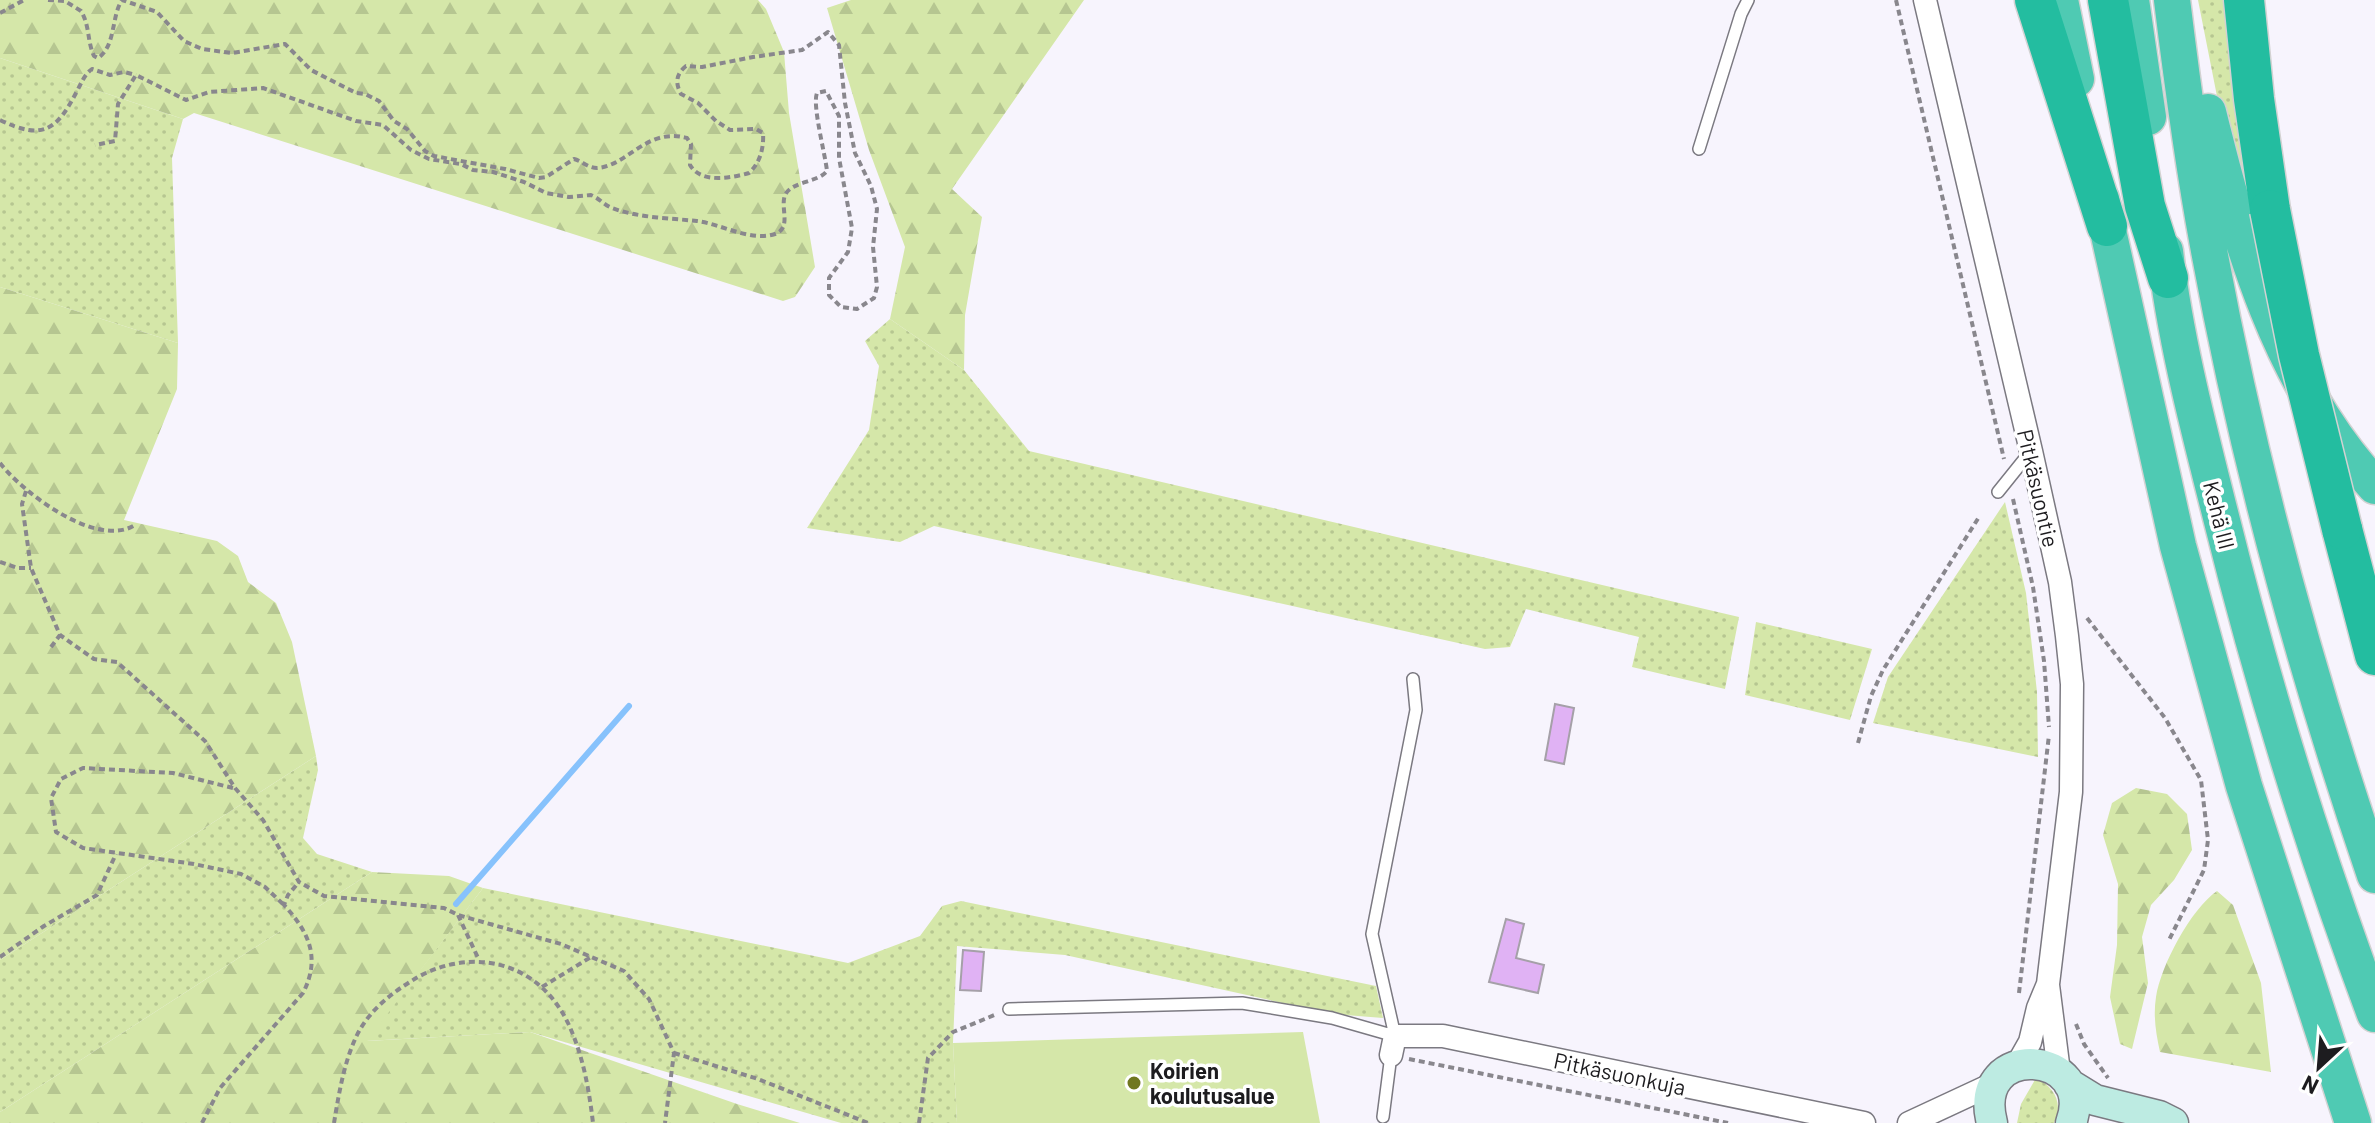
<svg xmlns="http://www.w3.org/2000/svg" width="2375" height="1123" font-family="Barlow,sans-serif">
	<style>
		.grass { fill: url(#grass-dots) }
		.forest { fill: url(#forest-firs) }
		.park { fill: #d5e7a9 }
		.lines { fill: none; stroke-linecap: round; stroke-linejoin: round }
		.stream { stroke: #87c2fc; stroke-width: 6 }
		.building { fill: #e0b2f4; stroke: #a5a0a8; stroke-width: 2 }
		.service-casing { stroke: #7b7981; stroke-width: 14 }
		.minor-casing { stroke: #7b7981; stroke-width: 25 }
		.secondary-casing { stroke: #7b7981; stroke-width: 33 }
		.trunk-casing { stroke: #d2d2d2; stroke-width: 39 }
		.motorway-casing { stroke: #d2d2d2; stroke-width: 43 }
		.path { stroke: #89878d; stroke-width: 4; stroke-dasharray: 6 4; stroke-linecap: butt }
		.service { stroke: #fff; stroke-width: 11 }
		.minor { stroke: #fff; stroke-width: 22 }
		.secondary { stroke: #bdebe2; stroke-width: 30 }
		.trunk { stroke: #4fcab3; stroke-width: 36 }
		.motorway { stroke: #23bda0; stroke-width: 40 }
		.motorway-bridge-casing { stroke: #d2d2d2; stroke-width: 43; stroke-linecap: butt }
		.motorway-bridge { stroke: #23bda0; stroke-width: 40 }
		.poi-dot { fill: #707720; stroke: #fff; stroke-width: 3 }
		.labels { text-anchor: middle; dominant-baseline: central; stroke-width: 7; stroke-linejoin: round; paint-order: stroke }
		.street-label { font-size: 22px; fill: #1d1c1f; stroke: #fff }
		.poi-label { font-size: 22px; font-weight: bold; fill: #1d1c1f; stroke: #fff; text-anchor: start }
	</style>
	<defs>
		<pattern id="grass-dots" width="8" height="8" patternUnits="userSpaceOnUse" patternTransform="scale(2)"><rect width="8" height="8" fill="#d5e7a9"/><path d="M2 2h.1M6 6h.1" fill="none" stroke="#b6c691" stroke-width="1.8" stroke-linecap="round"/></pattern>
		<pattern id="forest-firs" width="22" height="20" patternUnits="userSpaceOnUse" patternTransform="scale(2)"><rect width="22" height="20" fill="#d5e7a9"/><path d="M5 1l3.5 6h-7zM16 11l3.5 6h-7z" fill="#b6c691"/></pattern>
	</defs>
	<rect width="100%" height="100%" fill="#f7f4fd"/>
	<path class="grass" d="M2198 0H2229L2265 268 2228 152Z
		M0 58 183 119 172 158 178 343 0 287Z
		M890 319 964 370 1029 451 1739 617 1725 689 1632 667 1639 637 1526 609 1510 647 1485 649 934 526 900 542 807 528 869 430 879 366 865 341Z
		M2005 502 2026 593 2037 692 2038 757 1873 723 1888 677Z
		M1756 622 1872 649 1850 720 1745 695Z
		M316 756 318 770 303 838 317 854 372 872 0 1112V960Z
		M483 888 848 963 920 936 942 906 961 901 1376 986 1383 1018 1333 1014 1065 955 957 946 953 1043 957 1123H841L530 1032 366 1041Z
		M2036 1078C2054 1087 2064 1103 2054 1123H2017L2021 1104Z"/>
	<path class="forest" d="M0 0H758L766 9 784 52 789 113 815 267 795 297 783 301 194 113 183 119 0 58Z
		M851 0H1084L952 189 982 217 965 315 964 370 890 319 905 247 869 150 827 8Z
		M0 287 178 343 177 389 124 520 217 541 238 556 248 582 276 603 292 642 316 756 0 960Z
		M2136 788 2167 794 2187 814 2192 850 2174 880 2151 905 2142 937 2148 983 2132 1049 2120 1044 2110 997 2117 945 2118 884 2103 835 2112 803Z
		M372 872 449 876 483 888 367 1041 530 1032 737 1104 800 1123H0V1112Z
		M2217 891 2233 905 2261 983 2271 1072 2160 1052C2156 1034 2153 1016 2156 997 2161 965 2191 909 2217 891Z"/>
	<path class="park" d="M1303 1032 1320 1123H957L953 1043Z"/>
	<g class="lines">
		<path class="stream" d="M456 904 629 706"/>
	</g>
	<path class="building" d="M1555 704 1574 708 1564 764 1545 760Z
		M1506 919 1524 924 1516 958 1544 965 1538 993 1489 982Z
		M963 950 984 952 981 991 960 990Z"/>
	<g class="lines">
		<g class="service-casing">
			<path id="service" d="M1699 149 1741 14 1748 0
				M1998 492 2031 451
				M1009 1009 1242 1003 1332 1018 1395 1036 1372 934 1416 710 1413 679
				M1383 1117 1391 1055"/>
		</g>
		<g class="minor-casing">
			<path id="minor" d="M1925 0 2031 451 2060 582 2067 636 2072 684 2071 792 2048 984 2038 1008 2030 1042 2017 1065
				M2048 985 2059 1072
				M1391 1055 1395 1036H1443L1864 1123
				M1909 1123 1995 1083"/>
		</g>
		<g class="secondary-casing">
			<path id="secondary" d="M2069 1084 2095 1100 2159 1116 2173 1123
				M1992 1123C1970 1039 2098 1050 2071 1123"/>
		</g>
		<g class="trunk-casing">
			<path id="trunk" d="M2060 0 2076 79
				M2131 0 2148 117
				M2172 0C2182 82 2193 164 2208 245 2247 458 2305 670 2375 875
				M2208 112C2241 245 2279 382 2375 486
				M2101 199 2178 546 2244 786 2353 1123
				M2165 251C2175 340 2199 430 2221 517 2263 686 2314 851 2375 1014"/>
		</g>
		<g class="motorway-casing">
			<path id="motorway" d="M2035 0 2107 226
				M2108 0 2145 206 2168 278
				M2244 0 2254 99 2270 210
				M2342 529 2375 655"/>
		</g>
		<path class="path" d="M48 0 65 1 81 11C90 26 87 41 94 56L98 58C116 46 111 17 122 0L157 12 184 41 202 49 232 53 285 44 311 70 356 93 365 94 379 101 394 121 407 129 425 151 434 156 505 169 539 178 546 177 574 159C582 161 588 168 597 168 628 166 646 127 687 138L691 144 690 165C701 184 731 178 749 173 760 163 764 148 763 133L756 129 730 130 716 121 698 103 681 94C675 83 676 74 686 66L702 67 753 57 802 50 828 32 839 45 845 103 855 153 871 186 877 209 873 247 877 287 874 298 857 309 841 307 829 295V278L848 252 852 228 839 158V116L826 91 817 93C812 105 825 153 827 171 817 183 792 181 785 195 780 208 792 228 775 234 751 242 721 224 697 221 669 218 639 218 612 208 604 205 599 198 591 195L569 197 546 193 524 182 493 172 473 170 461 164 429 159 411 150 383 125 356 121 263 88 209 92 186 100 136 75 118 104 115 141 95 145
			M1896 0 2004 459
			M0 13 24 0
			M0 120C42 140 56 132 77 91 82 82 84 75 92 69L110 75 124 72 136 75
			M0 463C23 493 97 549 135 525
			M26 491 22 504 31 568 60 635 94 659 117 662 205 741 235 788 263 820 299 882 324 896 444 908 458 915 561 944 624 971 649 999 674 1053 665 1123
			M2013 499 2033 587 2044 661 2049 727
			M0 562 18 568H31
			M2087 618 2165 718 2201 780 2208 840 2204 870 2168 942
			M51 647 60 635
			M1858 743 1871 696 1883 670 1979 517
			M233 788 173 773 83 768 61 779 51 798 56 832 83 848 194 864 241 874 265 887 284 905
			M458 915 479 960
			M0 957 44 926 97 895 116 854
			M542 987 591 957
			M2019 993 2049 735
			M2076 1024 2084 1044 2108 1078
			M674 1053 758 1079 868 1123
			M1409 1059 1728 1123
			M202 1123 220 1088 303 993C321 958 309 932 284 905L288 895 299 882
			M334 1123C339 1093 344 1062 357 1035 370 1009 394 991 418 977 475 946 539 963 568 1023 583 1055 589 1089 593 1123
			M919 1123 928 1058 953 1032 997 1014"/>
		<use href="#service" class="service"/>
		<use href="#minor" class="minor"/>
		<use href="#secondary" class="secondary"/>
		<use href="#trunk" class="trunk"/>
		<use href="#motorway" class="motorway"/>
		<g class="motorway-bridge-casing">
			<path id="motorway-bridge" d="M2270 210 2299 355 2342 529"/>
		</g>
		<use href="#motorway-bridge" class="motorway-bridge"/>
	</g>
	<circle class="poi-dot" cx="1134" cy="1083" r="8"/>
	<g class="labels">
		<g class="street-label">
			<text transform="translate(2039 488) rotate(77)">Pitkäsuontie</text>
			<text transform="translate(2220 515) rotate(76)">Kehä III</text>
			<text transform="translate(1620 1073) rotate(12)">Pitkäsuonkuja</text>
		</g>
		<g class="poi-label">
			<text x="1150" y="1070">Koirien<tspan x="1150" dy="25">koulutusalue</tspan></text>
		</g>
	</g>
	<g transform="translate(2319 1067) rotate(206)" stroke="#ffffff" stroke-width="6" paint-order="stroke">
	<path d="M0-6L14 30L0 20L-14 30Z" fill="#1d1c1f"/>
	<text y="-12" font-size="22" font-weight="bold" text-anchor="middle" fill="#1d1c1f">N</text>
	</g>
</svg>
